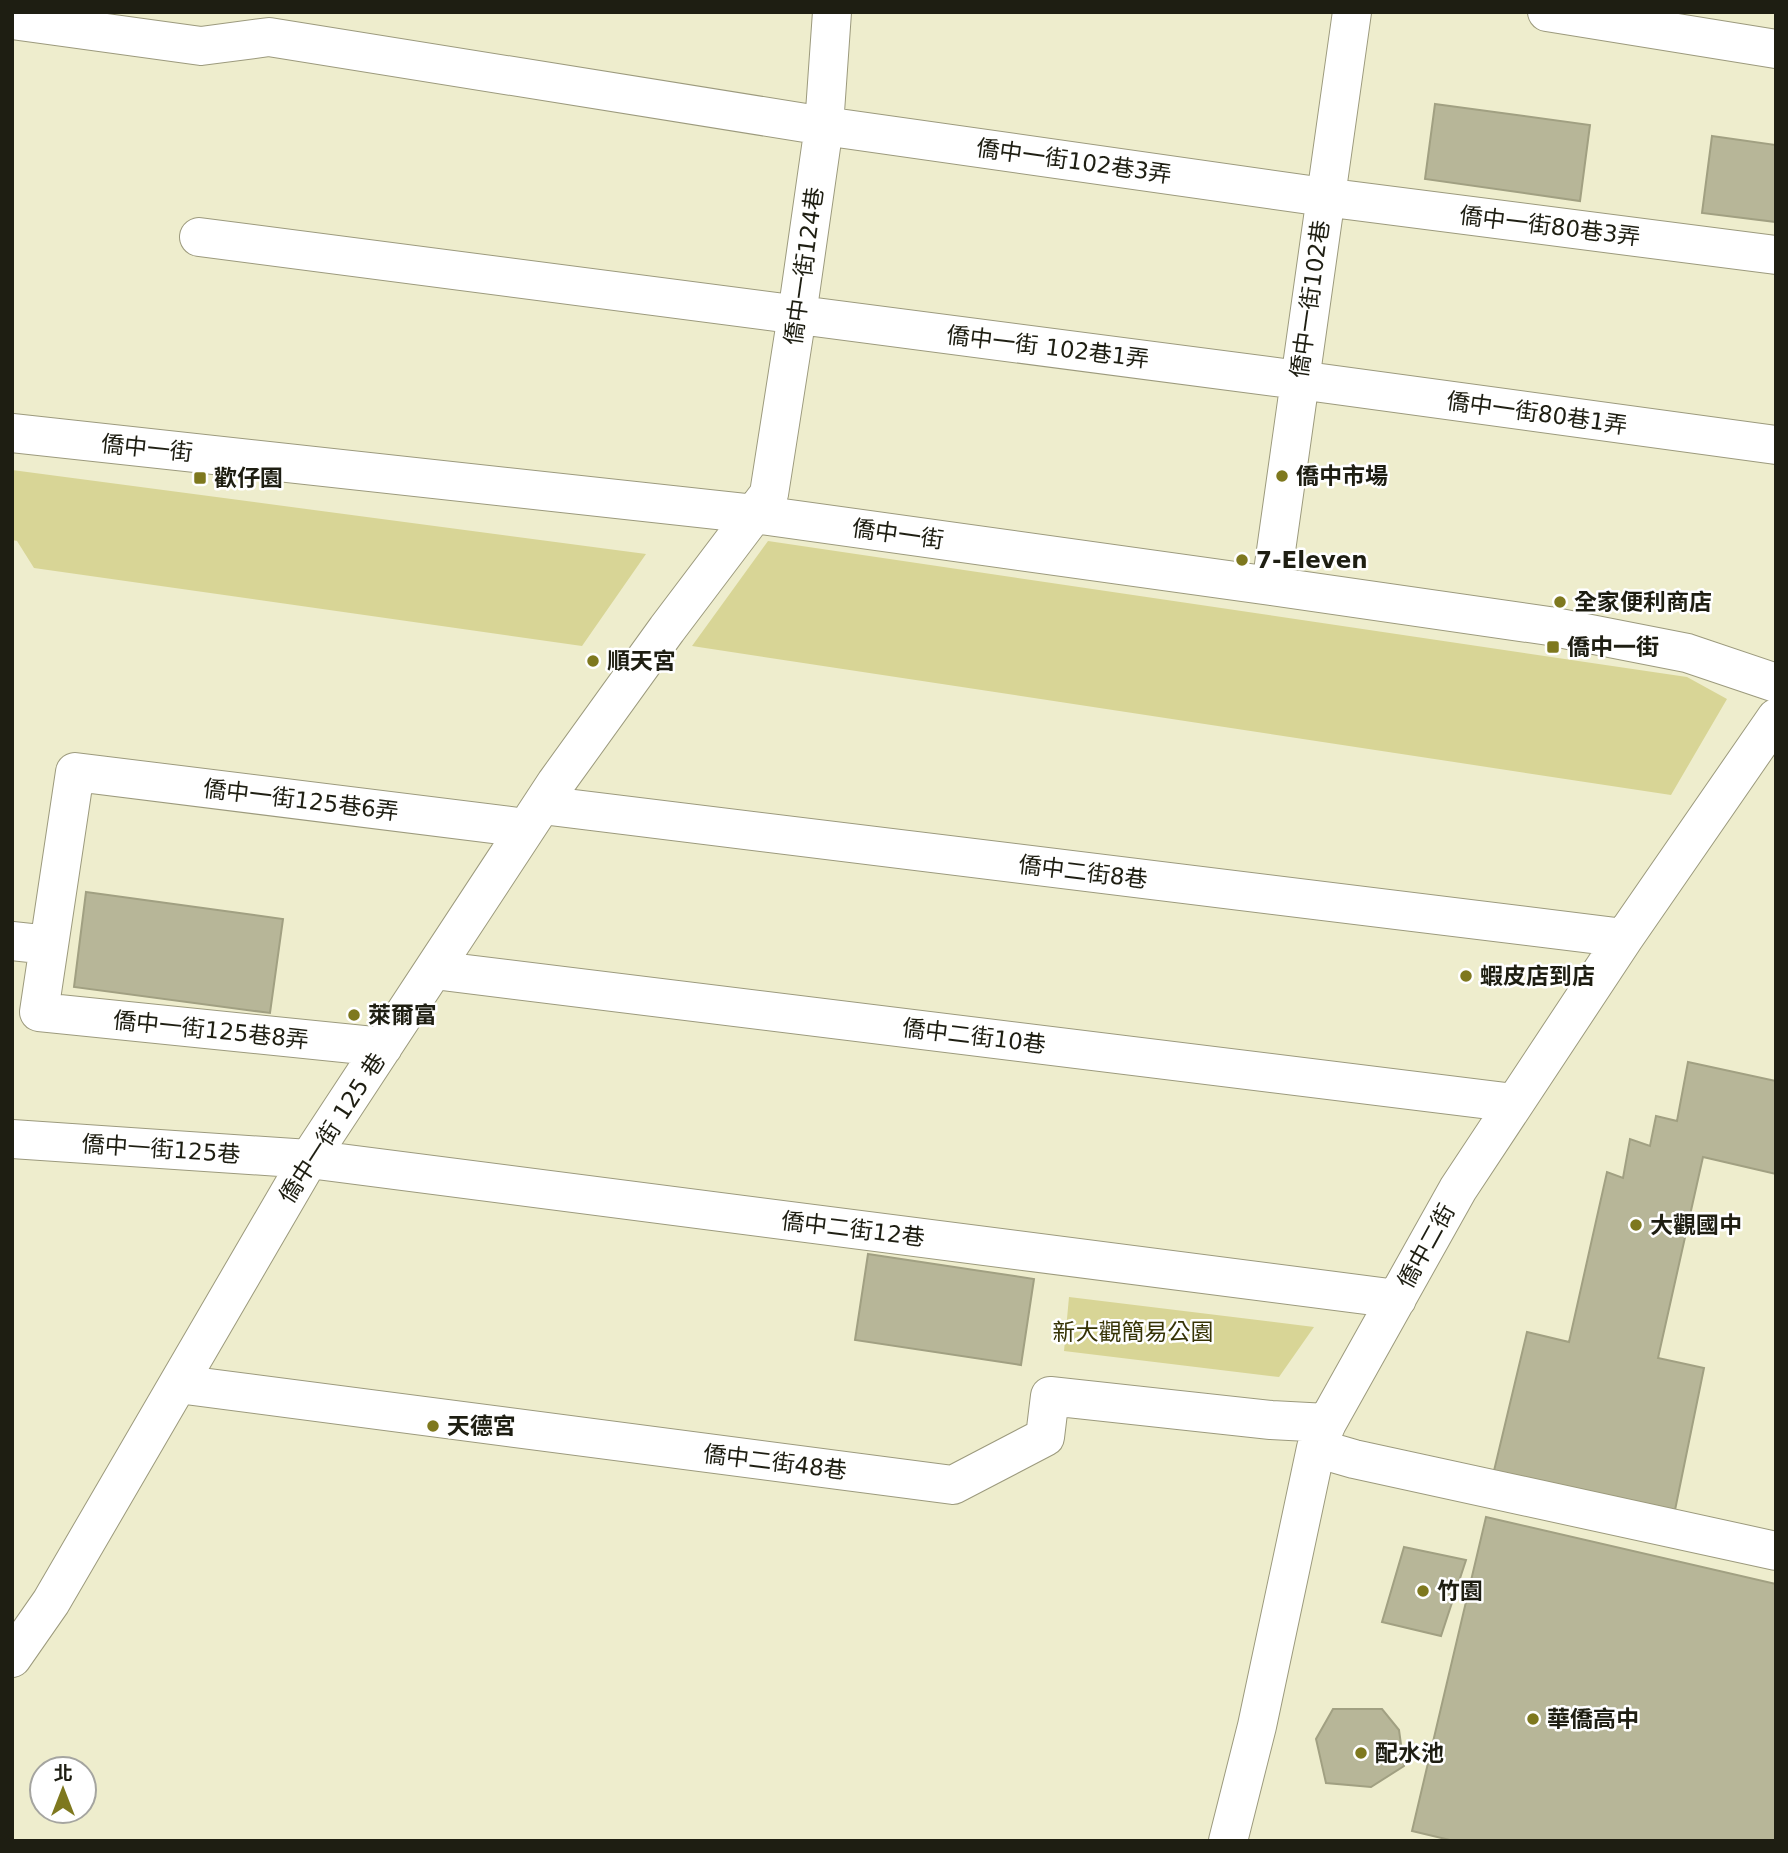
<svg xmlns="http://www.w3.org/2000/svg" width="1788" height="1853" font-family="'DejaVu Sans','Noto Sans TC',sans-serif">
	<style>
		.green { fill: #d8d596 }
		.building { fill: #b7b698; stroke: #a1a082; stroke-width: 2 }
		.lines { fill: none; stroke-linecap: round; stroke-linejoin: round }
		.minor-casing { stroke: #9c9a7d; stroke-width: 40 }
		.minor { stroke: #fff; stroke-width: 38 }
		.poi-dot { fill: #7e781e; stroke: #fff; stroke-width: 2.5 }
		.labels { text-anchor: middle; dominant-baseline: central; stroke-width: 5; stroke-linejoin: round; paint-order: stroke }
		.street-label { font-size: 23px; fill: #1e1e12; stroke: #fff }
		.poi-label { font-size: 23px; font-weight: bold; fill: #1e1e12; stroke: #fff; text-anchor: start }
		.park-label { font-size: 23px; fill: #363305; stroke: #fff }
	</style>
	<rect width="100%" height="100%" fill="#eeedcd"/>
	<path class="green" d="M12 470 646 554 582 646 34 568 17 541 12 540Z
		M768 541 1687 677 1727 699 1671 795 692 646Z
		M1069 1297 1314 1327 1279 1377 1064 1351Z"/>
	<path class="building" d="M1435 104 1590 125 1580 201 1425 179Z
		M1712 136 1776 145V222L1702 213Z
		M86 892 283 919 270 1013 74 987Z
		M1688 1062 1776 1081V1174L1703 1157 1658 1358 1704 1368 1674 1515 1493 1475 1527 1332 1569 1342 1607 1172 1623 1178 1630 1139 1650 1146 1656 1116 1677 1121Z
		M868 1254 1034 1279 1021 1365 855 1340Z
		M1486 1517 1776 1584V1841H1454L1412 1831Z
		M1404 1547 1466 1560 1441 1636 1382 1622Z
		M1333 1709H1382L1399 1730 1404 1766 1371 1787 1326 1783 1316 1739Z"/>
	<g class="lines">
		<g class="minor-casing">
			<path id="minor" d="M1547 12 1776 49
				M12 20 201 46 269 37 824 126 1324 197 1776 255
				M199 237 1299 380 1776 445
				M12 433 754 514 1271 586 1549 626 1687 653 1776 683
				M1271 586 1352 12
				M542 805 1624 938
				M12 941 49 945
				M434 970 1514 1103
				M383 1047 39 1012 75 772 526 828
				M12 1139 309 1159 1397 1299
				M178 1384 953 1485 1045 1437 1050 1396 1271 1420 1327 1423
				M1316 1448 1354 1459 1776 1551
				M12 1658 51 1602 309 1159 556 783 667 629 769 494 797 315 824 126 832 12
				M1228 1841 1257 1726 1316 1448 1327 1423 1458 1189 1624 938 1776 718"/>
		</g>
		<use href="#minor" class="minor"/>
	</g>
	<g class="poi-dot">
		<circle cx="1282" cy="476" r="7"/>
		<rect x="193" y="471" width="14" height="14" rx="3.5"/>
		<circle cx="1242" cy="560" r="7"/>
		<circle cx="1560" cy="602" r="7"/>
		<rect x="1546" y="640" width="14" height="14" rx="3.5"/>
		<circle cx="593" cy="661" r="7"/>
		<circle cx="1466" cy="976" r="7"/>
		<circle cx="354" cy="1015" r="7"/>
		<circle cx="1636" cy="1225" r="7"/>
		<circle cx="433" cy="1426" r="7"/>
		<circle cx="1423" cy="1591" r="7"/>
		<circle cx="1533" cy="1719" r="7"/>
		<circle cx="1361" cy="1753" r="7"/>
	</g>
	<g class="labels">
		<g class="street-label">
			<text transform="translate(1074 161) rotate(8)">僑中一街102巷3弄</text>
			<text transform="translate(1550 226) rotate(7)">僑中一街80巷3弄</text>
			<text transform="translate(804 266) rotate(-82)">僑中一街124巷</text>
			<text transform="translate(1310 299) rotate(-82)">僑中一街102巷</text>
			<text transform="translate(1048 347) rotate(7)">僑中一街 102巷1弄</text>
			<text transform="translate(1537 413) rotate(8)">僑中一街80巷1弄</text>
			<text transform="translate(147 448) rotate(6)">僑中一街</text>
			<text transform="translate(898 534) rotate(8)">僑中一街</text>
			<text transform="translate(301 800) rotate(7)">僑中一街125巷6弄</text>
			<text transform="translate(1083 872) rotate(7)">僑中二街8巷</text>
			<text transform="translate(211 1030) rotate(6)">僑中一街125巷8弄</text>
			<text transform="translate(974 1036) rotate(7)">僑中二街10巷</text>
			<text transform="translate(332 1128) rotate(-57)">僑中一街 125 巷</text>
			<text transform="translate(161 1149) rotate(4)">僑中一街125巷</text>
			<text transform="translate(853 1229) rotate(7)">僑中二街12巷</text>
			<text transform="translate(1426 1246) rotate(-61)">僑中二街</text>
			<text transform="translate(775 1462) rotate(7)">僑中二街48巷</text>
		</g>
		<g class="poi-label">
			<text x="1296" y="476">僑中市場</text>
			<text x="214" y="478">歡仔園</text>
			<text x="1256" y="560">7-Eleven</text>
			<text x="1574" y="602">全家便利商店</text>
			<text x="1567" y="647">僑中一街</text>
			<text x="607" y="661">順天宮</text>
			<text x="1480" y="976">蝦皮店到店</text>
			<text x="368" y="1015">萊爾富</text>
			<text x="1650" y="1225">大觀國中</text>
			<text x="447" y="1426">天德宮</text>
			<text x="1437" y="1591">竹園</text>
			<text x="1547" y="1719">華僑高中</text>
			<text x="1375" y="1753">配水池</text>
		</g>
		<g class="park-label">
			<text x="1133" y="1332">新大觀簡易公園</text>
		</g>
	</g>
	<rect width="1788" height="1853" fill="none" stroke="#1e1e12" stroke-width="28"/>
	<g transform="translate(63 1790)"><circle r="33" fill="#ffffff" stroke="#a5a5a0" stroke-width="2"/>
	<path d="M0-5L12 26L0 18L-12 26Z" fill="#7e781e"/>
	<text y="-10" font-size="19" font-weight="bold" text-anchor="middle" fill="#1e1e12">北</text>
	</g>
</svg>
